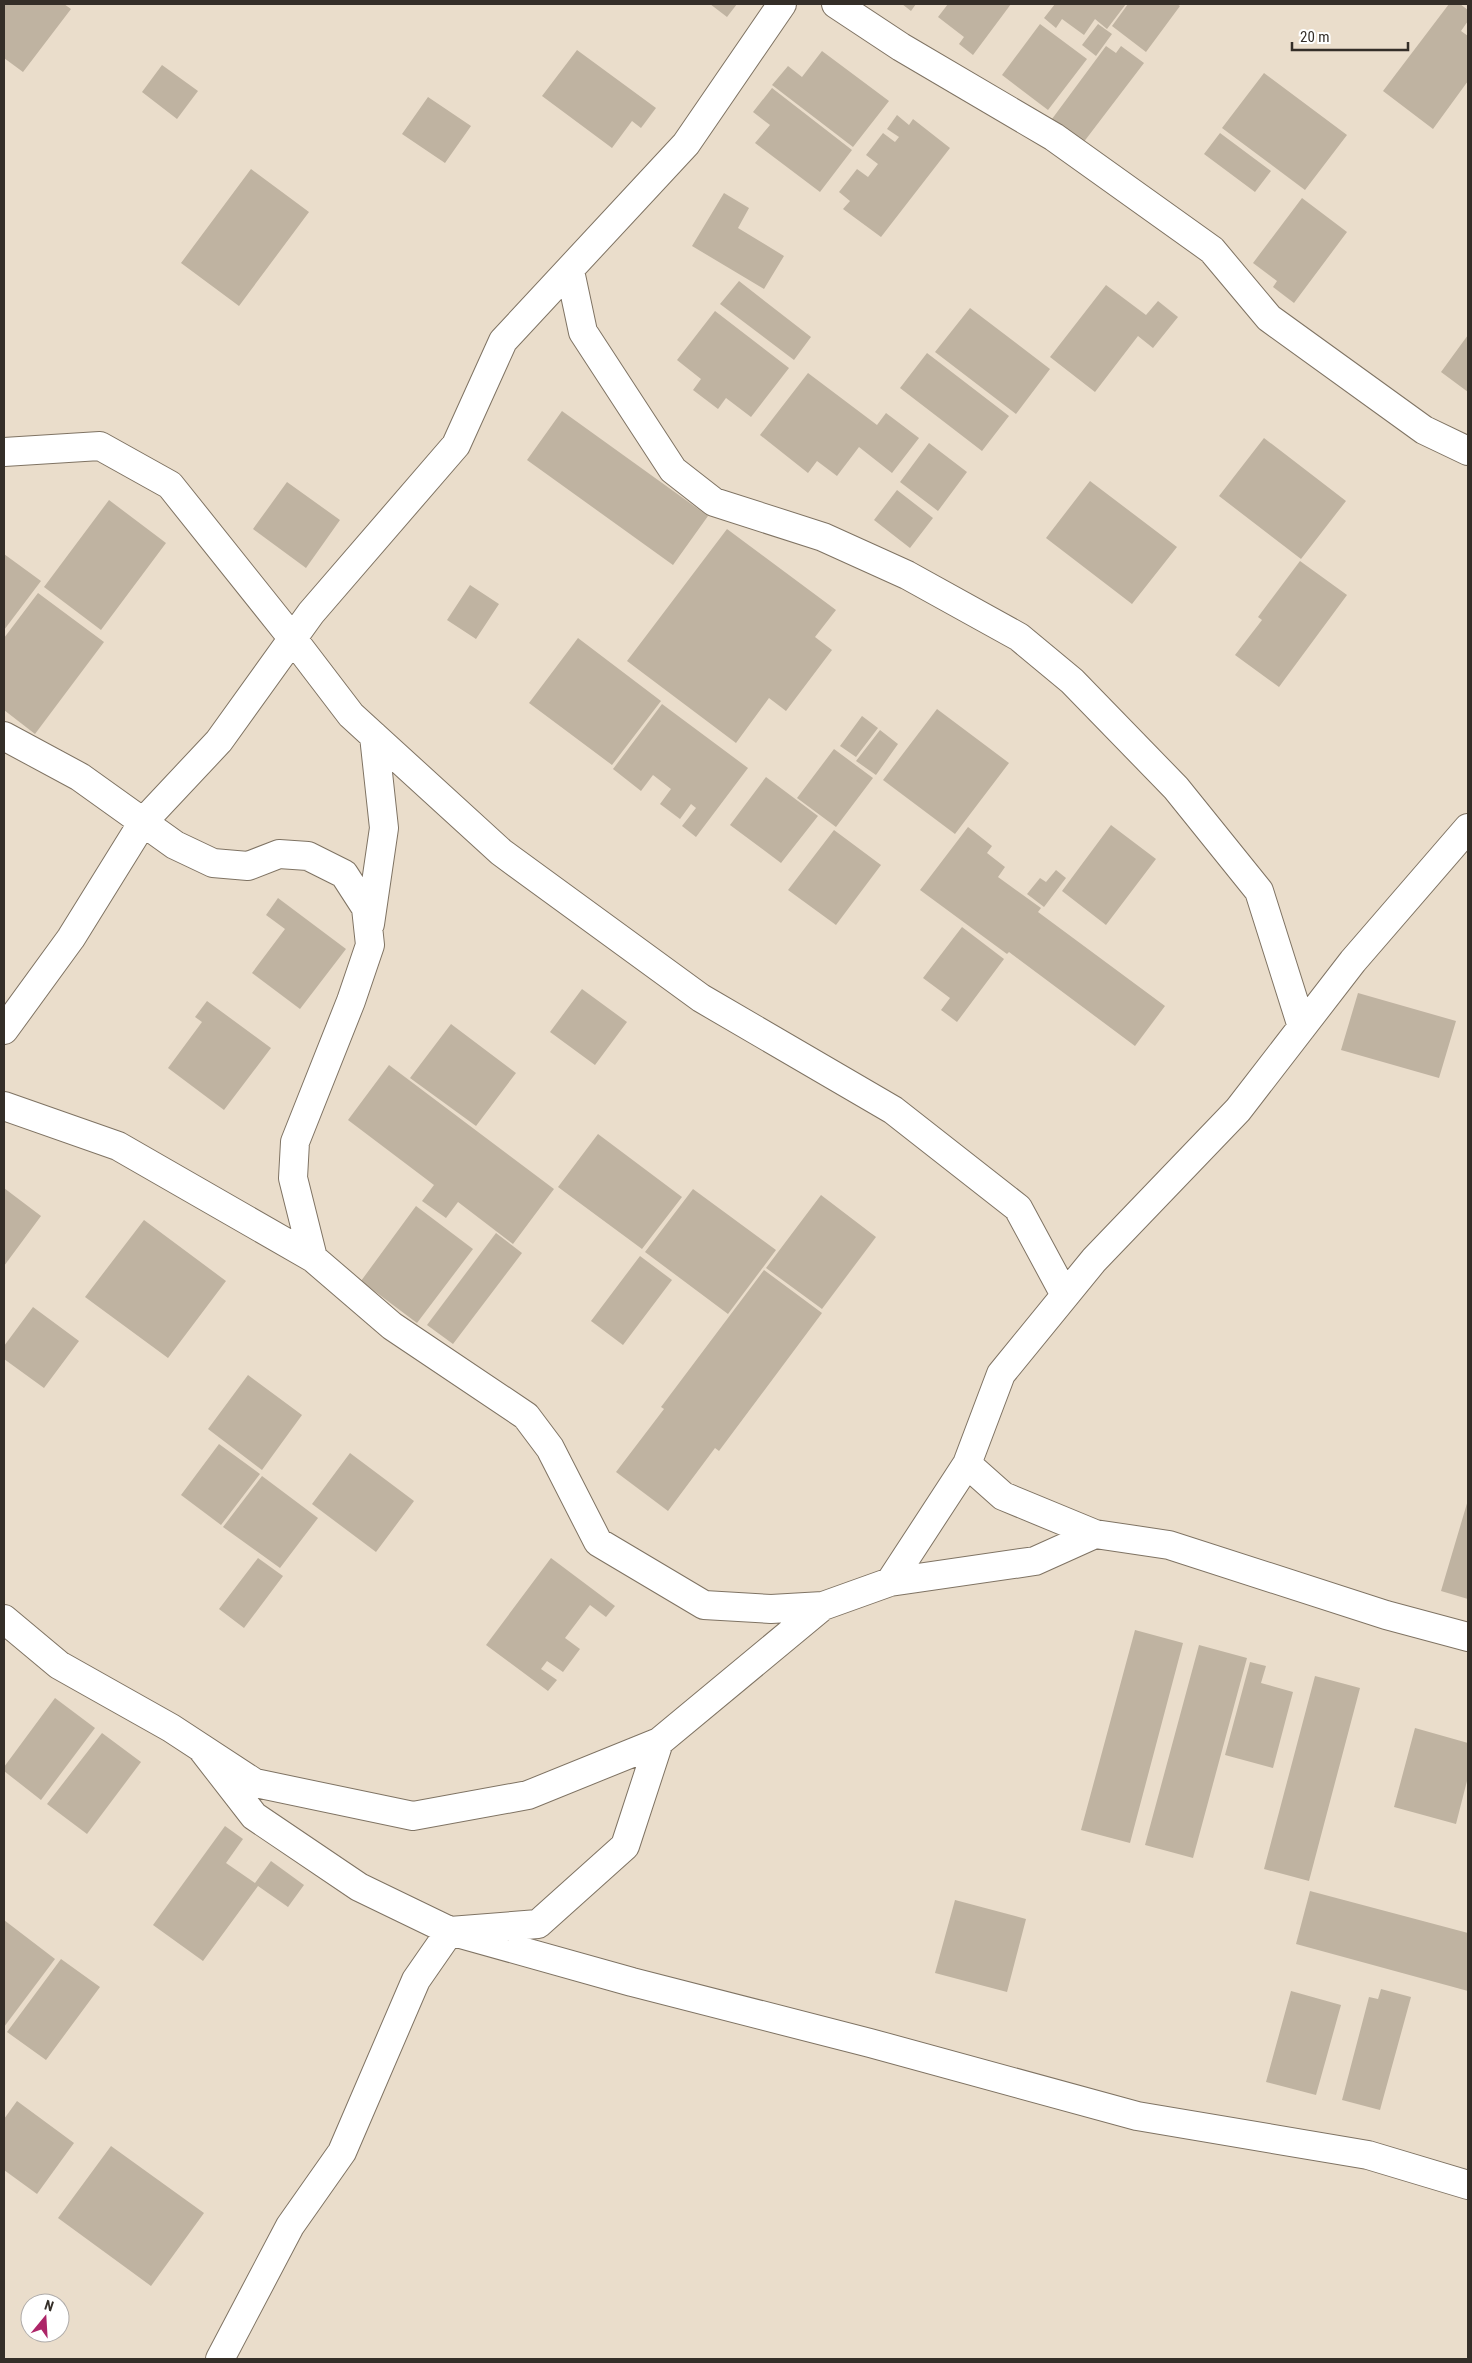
<svg xmlns="http://www.w3.org/2000/svg" width="1472" height="2363" font-family="'Roboto Condensed',sans-serif">
	<style>
		.building { fill: #bfb3a1 }
		.lines { fill: none; stroke-linecap: round; stroke-linejoin: round }
		.minor-casing { stroke: #7f7363; stroke-width: 30 }
		.minor { stroke: #fff; stroke-width: 28 }
	</style>
	<rect width="100%" height="100%" fill="#eaddcb"/>
	<path class="building" d="M4 4H64L71 9 23 72 4 58Z
		M710 4H737L727 17Z
		M902 4H916L911 11Z
		M948 4H1011L973 55 959 44 964 37 938 17Z
		M1055 4H1126L1107 29 1095 19 1084 35 1062 19 1056 28 1044 18Z
		M1128 4H1177L1180 6 1146 52 1112 26Z
		M1449 4H1460L1468 10V21L1461 31 1468 36V81L1433 129 1383 91Z
		M1040 24 1087 59 1048 110 1002 75Z
		M1098 24 1112 34 1096 56 1082 45Z
		M1106 46 1116 53 1121 46 1144 63 1083 143 1052 119Z
		M577 50 656 108 641 128 632 121 612 148 542 96Z
		M822 51 889 101 853 147 772 85 788 66 802 77Z
		M162 65 198 91 177 119 142 92Z
		M1264 73 1347 135 1305 190 1222 128Z
		M772 88 852 150 820 192 755 143 770 125 753 112Z
		M428 97 471 126 445 163 402 134Z
		M897 115 909 125 913 119 950 148 881 237 843 209 850 201 839 192 857 169 868 177 878 164 866 155 883 133 895 142 899 137 887 129Z
		M1220 133 1271 171 1255 192 1204 154Z
		M251 169 309 212 239 306 181 263Z
		M724 193 749 208 738 228 784 256 764 289 692 246Z
		M1302 198 1347 232 1294 303 1273 287 1277 281 1253 263Z
		M739 281 811 337 794 360 720 304Z
		M1106 285 1146 315 1158 301 1178 317 1153 348 1138 336 1095 392 1050 357Z
		M970 308 1050 369 1016 414 935 352Z
		M715 311 789 368 751 417 726 398 718 409 693 390 701 379 677 360Z
		M1468 335V392L1441 372Z
		M927 353 1009 416 982 451 900 388Z
		M808 373 877 425 886 413 919 438 892 473 859 447 837 476 817 461 808 473 760 435Z
		M562 411 708 516 673 565 527 460Z
		M1264 438 1346 501 1301 559 1219 496Z
		M929 443 967 472 938 511 900 482Z
		M1090 481 1177 547 1132 604 1046 538Z
		M287 482 340 520 306 568 253 529Z
		M897 490 933 518 910 548 874 520Z
		M109 500 166 543 101 630 44 587Z
		M727 529 836 610 815 637 832 650 786 711 769 698 736 743 627 661Z
		M4 554 41 581 4 630Z
		M1300 561 1347 595 1279 687 1235 655 1262 620 1258 617Z
		M470 585 499 604 476 639 447 620Z
		M38 593 104 642 35 734 4 710V638Z
		M578 638 661 701 612 765 529 703Z
		M662 704 748 768 696 837 682 826 696 808 691 804 680 819 660 804 671 789 653 775 641 791 613 769Z
		M937 709 1009 763 955 834 883 780Z
		M862 716 878 728 856 757 840 746Z
		M880 730 898 744 876 775 856 761Z
		M834 749 873 778 836 827 797 798Z
		M766 777 818 816 781 863 730 825Z
		M1111 825 1156 859 1106 925 1062 891Z
		M968 827 992 846 987 853 1005 867 998 877 1041 908 1038 912 1165 1006 1135 1046 1009 952 1007 954 920 890Z
		M834 830 881 865 836 925 788 890Z
		M1056 870 1066 878 1044 907 1027 894 1040 878 1046 882Z
		M278 898 346 949 300 1009 252 973 285 929 266 915Z
		M962 927 1004 959 957 1022 941 1010 950 998 923 978Z
		M582 989 627 1022 595 1065 550 1032Z
		M1358 993 1456 1021 1439 1078 1341 1050Z
		M207 1001 271 1048 224 1110 168 1068 202 1022 195 1017Z
		M451 1024 516 1073 476 1126 410 1078Z
		M389 1065 554 1189 513 1244 458 1202 446 1218 422 1201 434 1185 348 1120Z
		M598 1134 682 1197 642 1249 558 1187Z
		M4 1188 41 1216 4 1266Z
		M693 1189 776 1250 728 1314 645 1252Z
		M821 1195 876 1237 822 1309 766 1268Z
		M416 1206 473 1249 417 1323 361 1281Z
		M144 1220 226 1281 168 1358 85 1297Z
		M496 1233 522 1253 453 1344 427 1325Z
		M640 1256 672 1280 623 1345 591 1321Z
		M764 1270 822 1313 719 1451 715 1448 668 1511 616 1472 664 1409 661 1407Z
		M33 1307 79 1341 44 1388 4 1359V1346Z
		M248 1375 302 1415 262 1470 208 1429Z
		M219 1444 260 1474 221 1525 181 1495Z
		M350 1453 414 1501 376 1552 312 1504Z
		M262 1476 318 1518 280 1568 223 1527Z
		M1468 1500V1599L1441 1591Z
		M258 1558 283 1576 244 1628 219 1609Z
		M551 1558 615 1606 606 1617 590 1605 565 1638 580 1649 563 1672 547 1661 541 1669 557 1680 548 1691 486 1645Z
		M1135 1630 1183 1643 1130 1843 1081 1830Z
		M1199 1645 1247 1658 1193 1858 1145 1845Z
		M1250 1662 1266 1666 1261 1683 1293 1692 1273 1768 1225 1755Z
		M1315 1676 1360 1688 1309 1881 1264 1869Z
		M55 1698 95 1728 41 1800 4 1771V1767Z
		M1415 1728 1468 1743V1777L1456 1824 1394 1807Z
		M102 1733 141 1762 87 1834 47 1804Z
		M225 1826 243 1839 226 1863 255 1883 271 1861 304 1885 288 1907 258 1886 203 1961 153 1925Z
		M1310 1891 1468 1933V1991L1296 1944Z
		M955 1900 1026 1919 1007 1992 935 1973Z
		M4 1920 55 1959 4 2027Z
		M61 1959 100 1987 46 2060 7 2032Z
		M1381 1989 1411 1997 1380 2110 1342 2100 1369 1997 1378 1999Z
		M1291 1991 1341 2005 1316 2095 1266 2082Z
		M17 2101 74 2143 37 2194 4 2170V2119Z
		M111 2146 204 2213 151 2286 58 2218Z"/>
	<g class="lines">
		<g class="minor-casing">
			<path id="minor" d="M836 4 901 47 1054 137 1212 250 1269 318 1424 430 1468 451
				M570 271 583 332 673 470 714 502 823 537 907 575 1019 637 1072 681 1176 788 1259 891 1302 1027
				M4 452 100 446 170 485 293 639 351 715 501 852 701 998 893 1110 1018 1208 1065 1295
				M4 736 80 777 175 845 213 863 248 866 279 854 308 856 344 874 366 908 370 945 351 1001 295 1142 293 1178 313 1258 392 1326 526 1416 550 1448 598 1542 704 1605 771 1609 823 1606 890 1582 1035 1561 1095 1534
				M370 924 384 828 374 736
				M4 1030 71 938 143 822 219 741 311 613 456 445 503 341 686 144 782 4
				M4 1106 118 1146 313 1258
				M967 1464 1003 1496 1095 1534 1169 1545 1386 1615 1468 1637
				M890 1582 967 1464 1001 1374 1094 1260 1238 1110 1353 961 1468 828
				M4 1619 59 1665 171 1728 255 1783 413 1816 528 1795 659 1742 823 1606
				M202 1749 254 1816 359 1887 450 1931 632 1982 870 2043 1137 2116 1368 2155 1468 2185
				M220 2359 290 2226 342 2152 416 1980 450 1931 538 1924 625 1846 659 1742"/>
		</g>
		<use href="#minor" class="minor"/>
	</g>
	<rect width="1472" height="2363" fill="none" stroke="#342e28" stroke-width="10"/>
	<g transform="translate(45 2318) rotate(18)"><circle r="24" fill="#ffffff" stroke="#aeaba9"/>
	<path d="M0-4L9 19L0 12L-9 19Z" fill="#ad2568"/>
	<text y="-8" font-size="14" font-weight="bold" text-anchor="middle" fill="#342e28">N</text>
	</g>
	<path d="M1292 42v8h116v-8" fill="none" stroke="#342e28" stroke-width="2.5"/>
	<text x="1300" y="42" font-size="15" fill="#342e28" stroke="#ffffff" stroke-width="4" paint-order="stroke">20 m</text>
</svg>
